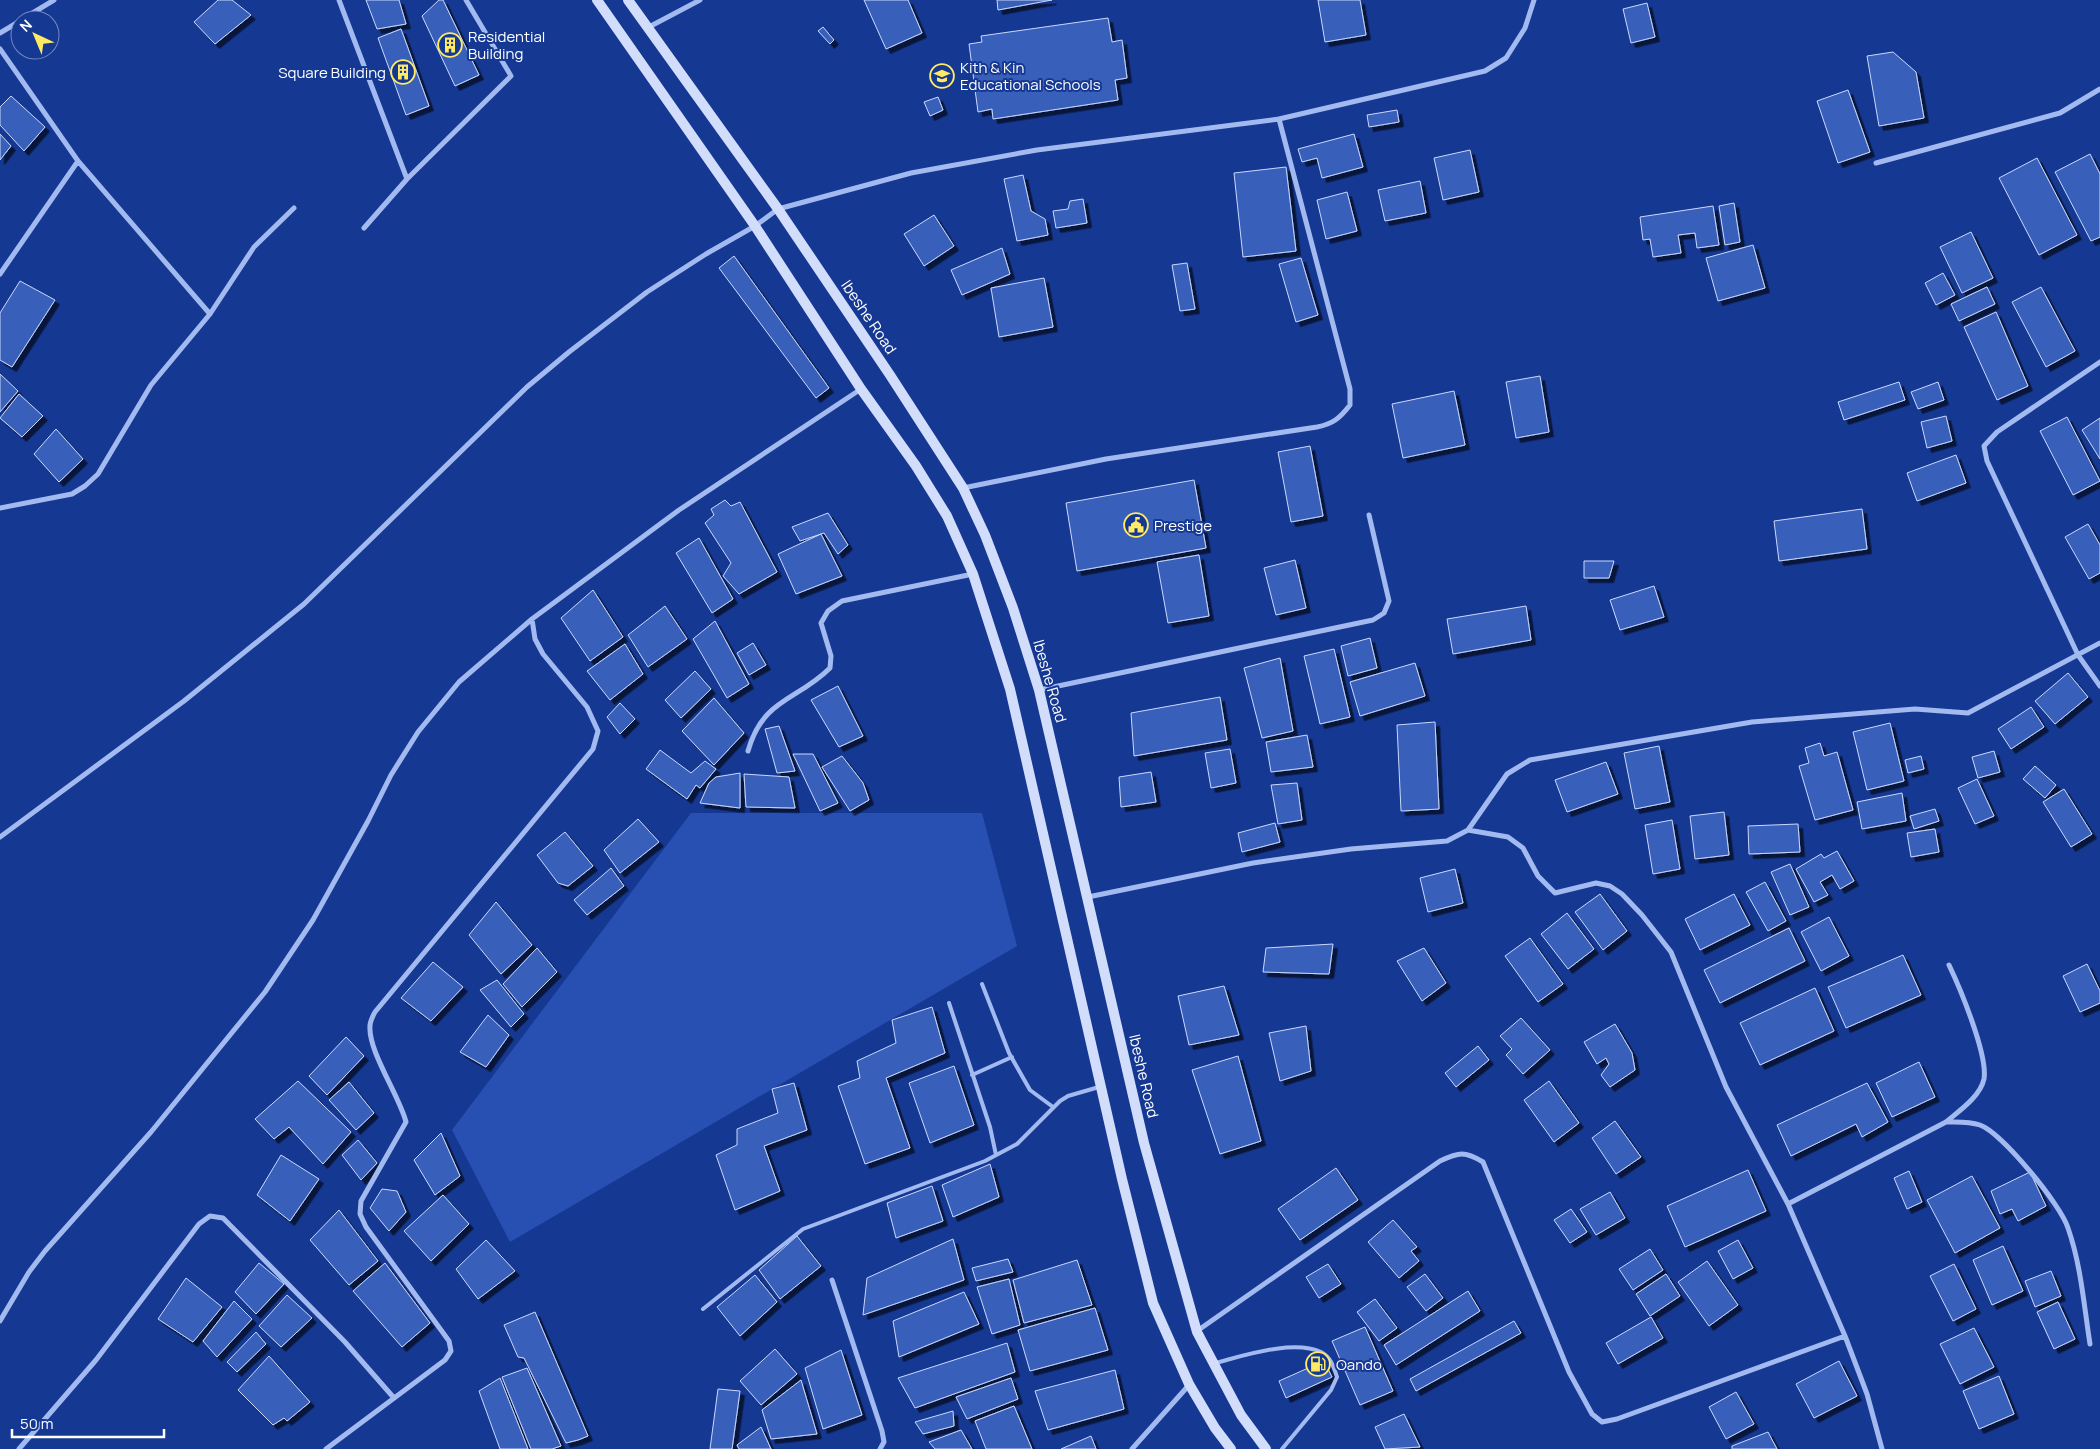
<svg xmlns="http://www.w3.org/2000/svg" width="2100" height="1449" font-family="Manrope,sans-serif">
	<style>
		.green { fill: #2750b2 }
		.building { fill: #395eba; stroke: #cad9fc; filter: url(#shadow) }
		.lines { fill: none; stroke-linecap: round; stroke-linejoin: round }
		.service { stroke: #a3baf1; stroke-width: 4 }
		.minor { stroke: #a3baf1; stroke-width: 5 }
		.secondary { stroke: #d2ddfc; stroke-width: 10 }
		.labels { text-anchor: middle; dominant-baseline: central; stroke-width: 4; stroke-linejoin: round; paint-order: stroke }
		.poi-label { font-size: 15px; fill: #fff; stroke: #153893; text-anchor: start }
		.street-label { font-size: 15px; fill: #fff; stroke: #153893 }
	</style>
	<defs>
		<filter id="shadow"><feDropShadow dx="4.5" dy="4.5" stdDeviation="0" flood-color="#0009"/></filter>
	</defs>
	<rect width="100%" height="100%" fill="#153893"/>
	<path class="green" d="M691 813H982L1017 946 510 1242 452 1130Z"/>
	<path class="building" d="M218 0H232L251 15 215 44 194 22Z
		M366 0H399L406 24 377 29Z
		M439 0H443L479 75 455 86 422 16Z
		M864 0H908L922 33 886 49Z
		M997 0H1052L998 10Z
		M1318 0H1360L1366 35 1325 42Z
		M1647 3 1655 37 1631 43 1623 9Z
		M1108 18 1112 42 1122 40 1127 78 1115 80 1118 100 993 119 992 109 978 112 969 44 982 42 981 36Z
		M823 27 834 40 830 44 818 31Z
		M401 29 429 106 406 115 378 38Z
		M1893 52 1916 72 1924 118 1879 126 1867 56Z
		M1848 90 1870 152 1838 163 1817 101Z
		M11 96 45 127 24 151 0 125V107Z
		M938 97 943 110 930 116 924 102Z
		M1397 110 1399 122 1369 127 1367 115Z
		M0 134 11 146 0 160Z
		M1354 134 1363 167 1322 178 1317 158 1302 162 1298 149Z
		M1470 150 1479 192 1443 200 1434 158Z
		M2090 154 2100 174V237L2091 241 2055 172Z
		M2037 158 2077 235 2039 255 1999 178Z
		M1286 167 1296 251 1243 257 1234 173Z
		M1023 175 1031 211 1045 219 1048 235 1017 241 1004 179Z
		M1420 181 1426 213 1385 221 1378 190Z
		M1347 192 1357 231 1326 239 1317 200Z
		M1083 199 1087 223 1056 228 1053 211 1068 209 1070 201Z
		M1734 203 1740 242 1725 245 1719 206Z
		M1713 206 1719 245 1697 248 1695 233 1678 235 1681 253 1653 257 1650 239 1643 240 1640 217Z
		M934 215 954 246 924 266 904 234Z
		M1971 232 1993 278 1962 293 1940 247Z
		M1753 245 1765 288 1718 301 1706 258Z
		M1002 248 1010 274 962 295 951 270Z
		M734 256 829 388 816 398 719 268Z
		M1301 258 1318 315 1296 322 1279 264Z
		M1187 263 1195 309 1180 311 1172 265Z
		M1943 273 1955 295 1936 305 1925 283Z
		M1044 278 1053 327 999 337 991 288Z
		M20 281 55 300 12 367 0 360V313Z
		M1987 287 1995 304 1959 321 1951 304Z
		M2041 287 2075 351 2046 367 2012 302Z
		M1996 312 2028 386 1997 400 1964 327Z
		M0 374 18 391 0 412Z
		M1540 376 1549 432 1516 438 1506 382Z
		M1899 382 1905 400 1844 420 1838 402Z
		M1938 382 1944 400 1918 409 1911 392Z
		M1454 391 1465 445 1403 458 1392 404Z
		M19 394 43 416 22 437 0 418Z
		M1946 416 1952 441 1927 448 1921 422Z
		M2067 417 2100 481 2073 495 2040 431Z
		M2100 418V459L2082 430Z
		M56 429 83 459 59 482 34 454Z
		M1310 446 1323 516 1291 522 1278 452Z
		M1956 455 1966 483 1917 501 1907 473Z
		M1194 480 1206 548 1077 571 1066 503Z
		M725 500 731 506 740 502 777 572 739 594 723 576 731 563 705 523 714 515 711 509Z
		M1862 509 1867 549 1779 561 1774 521Z
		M828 513 848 545 838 554 824 533 800 541 792 527Z
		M2088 524 2100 545V573L2089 579 2065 537Z
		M821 534 842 576 796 594 778 554Z
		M699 538 733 599 712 613 676 553Z
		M1199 555 1209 616 1168 623 1157 562Z
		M1295 560 1306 608 1276 615 1264 568Z
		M1584 561H1614L1609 578H1584Z
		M1654 586 1664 617 1620 630 1610 600Z
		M593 590 623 637 590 661 561 618Z
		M665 606 687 639 648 667 628 635Z
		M1526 606 1531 640 1453 654 1447 619Z
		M715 621 749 684 727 698 693 639Z
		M1370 638 1377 668 1348 676 1341 646Z
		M753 643 766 665 749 675 737 653Z
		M625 644 643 674 610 700 587 671Z
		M1334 649 1350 717 1320 724 1304 656Z
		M1280 658 1293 731 1262 738 1244 668Z
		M1415 663 1425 696 1360 716 1350 682Z
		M695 671 711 689 681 718 665 700Z
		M2068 673 2088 697 2055 724 2035 701Z
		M838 686 863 736 839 747 811 700Z
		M1220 697 1227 740 1134 756 1131 713Z
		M714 698 744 733 714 765 682 731Z
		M620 703 635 719 620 734 607 717Z
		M2031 707 2044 727 2011 749 1998 729Z
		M1435 722 1439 809 1401 811 1397 725Z
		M1890 723 1904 781 1867 790 1853 732Z
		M779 726 795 771 777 773 765 729Z
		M1307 735 1313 767 1271 772 1266 742Z
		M1820 743 1824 756 1837 752 1853 810 1815 820 1799 766 1809 763 1805 748Z
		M1659 746 1670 802 1635 809 1624 753Z
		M1230 749 1236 783 1211 788 1205 753Z
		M660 750 691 773 705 761 716 769 700 788 696 785 687 799 646 769Z
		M1994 751 2000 772 1978 778 1972 757Z
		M793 754H813L838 803 820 811Z
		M842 756 863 783 869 800 850 811 822 767Z
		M1921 756 1924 769 1908 773 1905 760Z
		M1606 762 1618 794 1567 812 1555 780Z
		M2035 766 2056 785 2045 798 2023 779Z
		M1151 772 1156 802 1121 807 1119 777Z
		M740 773V808L700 803 709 783 716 777Z
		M744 774 789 777 795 808 746 807Z
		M1977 779 1994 816 1975 824 1958 788Z
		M1297 783 1302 820 1278 824 1271 785Z
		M2064 789 2092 834 2071 847 2043 802Z
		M1902 793 1906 821 1862 829 1857 802Z
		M1935 809 1939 821 1914 829 1910 816Z
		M1724 812 1729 855 1695 859 1690 816Z
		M638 819 659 842 620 873 604 850Z
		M1672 820 1680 869 1653 874 1645 825Z
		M1275 823 1280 842 1242 852 1238 833Z
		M1798 824 1800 852 1749 854 1748 826Z
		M1935 829 1939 852 1911 857 1907 833Z
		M565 832 593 866 568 886 558 883 537 855Z
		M1837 851 1854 881 1840 889 1832 875 1820 882 1828 895 1814 902 1796 869 1821 854 1824 858Z
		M1790 864 1809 907 1790 915 1771 872Z
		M611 868 624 886 587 915 574 900Z
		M1455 869 1463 903 1428 912 1420 878Z
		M1765 882 1786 921 1768 931 1746 892Z
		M1600 894 1627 931 1603 950 1575 912Z
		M1734 894 1750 925 1700 950 1685 919Z
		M496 902 532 945 501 974 469 935Z
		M1567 913 1594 949 1568 969 1541 934Z
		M1829 917 1849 956 1821 971 1801 932Z
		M1789 928 1805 961 1720 1003 1704 970Z
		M1530 938 1563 984 1538 1002 1505 956Z
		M1333 944 1329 974 1263 972 1266 948Z
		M537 948 557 972 522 1007 503 984Z
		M1424 948 1446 983 1422 1001 1397 961Z
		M1903 955 1921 995 1846 1028 1828 987Z
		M433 962 463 987 431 1021 401 998Z
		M2087 964 2100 991V1003L2080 1012 2063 976Z
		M497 980 524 1014 511 1027 480 990Z
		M1224 986 1239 1035 1189 1045 1178 996Z
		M1815 988 1834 1031 1760 1065 1740 1023Z
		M932 1007 945 1053 886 1078 910 1148 865 1164 838 1086 860 1078 857 1061 896 1043 892 1020Z
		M488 1015 509 1035 486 1067 460 1052Z
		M1521 1018 1550 1050 1523 1074 1506 1055 1512 1049 1500 1036Z
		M1615 1024 1632 1053 1635 1070 1610 1087 1601 1075 1609 1064 1606 1058 1597 1064 1584 1042Z
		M1306 1026 1311 1071 1280 1081 1269 1033Z
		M346 1037 364 1056 327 1095 309 1076Z
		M1478 1046 1489 1060 1456 1087 1445 1073Z
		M1238 1056 1261 1141 1220 1154 1192 1070Z
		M1919 1062 1935 1097 1892 1117 1876 1083Z
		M954 1066 974 1125 930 1143 909 1083Z
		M298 1081 351 1132 323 1164 289 1127 274 1139 255 1119Z
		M1549 1081 1579 1123 1554 1142 1524 1100Z
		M349 1082 374 1113 356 1130 329 1100Z
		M794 1083 807 1130 764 1146 780 1191 735 1210 716 1155 737 1145V1129L778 1113 772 1089Z
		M1867 1083 1888 1122 1862 1137 1856 1124 1791 1156 1777 1125Z
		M1615 1121 1641 1157 1616 1174 1592 1138Z
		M441 1133 460 1176 435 1195 414 1160Z
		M358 1140 377 1163 361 1180 342 1155Z
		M281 1155 319 1179 290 1221 257 1195Z
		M990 1164 999 1197 953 1217 942 1185Z
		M1336 1168 1358 1200 1300 1240 1278 1209Z
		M1748 1170 1766 1211 1685 1247 1667 1206Z
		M1909 1171 1922 1202 1907 1209 1894 1178Z
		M2030 1172 2046 1206 2018 1221 2012 1209 2000 1214 1991 1191Z
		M1972 1176 2000 1228 1955 1253 1927 1200Z
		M932 1186 943 1221 896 1238 887 1203Z
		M382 1189 397 1191 406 1212 389 1231 370 1208Z
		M1610 1192 1625 1218 1596 1235 1580 1209Z
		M443 1195 469 1224 431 1261 404 1231Z
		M1571 1209 1587 1232 1570 1243 1554 1220Z
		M339 1210 378 1261 349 1285 310 1240Z
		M1393 1220 1417 1247 1411 1251 1419 1261 1399 1278 1368 1242Z
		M797 1236 821 1266 780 1299 759 1270Z
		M953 1239 964 1280 863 1315 867 1278Z
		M486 1240 515 1271 478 1299 456 1269Z
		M1738 1240 1753 1268 1733 1279 1718 1251Z
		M2003 1246 2023 1291 1992 1305 1973 1260Z
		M1650 1249 1663 1270 1633 1290 1619 1269Z
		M1008 1259 1013 1272 976 1281 972 1268Z
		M1077 1260 1092 1305 1024 1323 1013 1280Z
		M1707 1261 1738 1305 1709 1326 1678 1282Z
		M259 1263 284 1284 256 1314 235 1292Z
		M385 1263 430 1323 402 1347 353 1291Z
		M1328 1264 1341 1284 1319 1298 1306 1277Z
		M1954 1264 1976 1309 1953 1321 1930 1276Z
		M2051 1271 2061 1296 2035 1307 2025 1281Z
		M1425 1274 1443 1298 1426 1311 1407 1287Z
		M1666 1274 1680 1296 1650 1316 1636 1294Z
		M755 1275 777 1302 740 1336 717 1307Z
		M186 1278 222 1307 193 1342 158 1319Z
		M1009 1279 1020 1325 992 1334 977 1287Z
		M1468 1291 1480 1311 1396 1365 1384 1345Z
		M964 1292 979 1324 899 1357 893 1321Z
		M287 1295 312 1318 281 1347 259 1326Z
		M1375 1299 1397 1328 1379 1341 1357 1312Z
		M234 1301 252 1319 217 1357 203 1341Z
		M2058 1302 2075 1339 2054 1349 2037 1312Z
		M1095 1308 1108 1350 1030 1371 1018 1330Z
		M535 1312 588 1436 578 1440 566 1443 524 1358 518 1357 504 1325Z
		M1651 1317 1663 1338 1618 1364 1606 1343Z
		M1514 1321 1521 1333 1416 1391 1410 1379Z
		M1365 1327 1393 1391 1360 1405 1332 1341Z
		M1974 1328 1994 1367 1960 1384 1940 1344Z
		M256 1332 266 1344 237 1372 227 1362Z
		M1007 1343 1015 1372 915 1408 898 1378Z
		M775 1349 797 1374 761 1405 740 1381Z
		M841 1350 862 1415 823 1429 805 1368Z
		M269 1356 310 1402 287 1421 284 1418 273 1425 238 1390Z
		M1324 1361 1332 1377 1286 1398 1279 1381Z
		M1839 1361 1857 1396 1814 1418 1796 1384Z
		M527 1368 561 1446 552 1449H531L502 1377Z
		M1115 1370 1124 1409 1048 1430 1035 1391Z
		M1999 1376 2014 1414 1979 1429 1963 1391Z
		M500 1378 528 1449H500L479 1391Z
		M1011 1378 1018 1399 967 1419 956 1397Z
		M801 1380 817 1434 771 1439 762 1410Z
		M718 1389 740 1391 732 1449H710Z
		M1736 1392 1754 1424 1726 1439 1709 1407Z
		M1014 1406 1032 1449H986L975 1421Z
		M953 1411 954 1426 923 1434 915 1422Z
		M1404 1414 1420 1447 1385 1449 1375 1427Z
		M761 1427 771 1449H739L737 1445Z
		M961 1430 972 1449H935L929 1442Z
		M1768 1432 1777 1449H1732V1446Z
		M1091 1436 1096 1449H1061Z"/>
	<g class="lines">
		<path class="service" d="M982 984 1009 1053 1030 1090 1053 1107
			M949 1003 990 1127 996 1155
			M972 1075 1012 1057
			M703 1309 803 1229 985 1161 1017 1144 1060 1101 1068 1096 1099 1087
			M1215 1363C1243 1356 1293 1339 1321 1352 1331 1357 1334 1368 1337 1377L1331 1390 1282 1449"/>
		<path class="minor" d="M339 0 407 179
			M21 20 54 0
			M647 28 700 0
			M0 33 20 21
			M0 49 78 161 210 314
			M1876 163 2060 113 2100 89
			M364 228 407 179 511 76 466 0
			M0 274 78 161
			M2100 362 1997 432 1984 446 1987 461 2078 655 2100 686
			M963 488 1106 459 1317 427C1333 424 1340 418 1350 405V389L1279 119
			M0 508 72 494 85 486 98 474 151 385 210 314 254 247 294 208
			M1039 690 1373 620 1384 613 1389 601 1369 515
			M748 751C763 698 797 701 830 668L831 656 821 623 828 611 842 601 973 574
			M1468 830 1508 837 1523 848 1538 876 1555 893 1596 883 1610 886 1622 894 1642 915 1671 952 1726 1087 1788 1204 1845 1336 1867 1394 1882 1449
			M0 837 184 701 304 604 527 387 569 352 647 292 706 254 755 226 778 209 911 173 1037 150 1279 119 1485 71 1506 58 1525 28 1534 0
			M1088 897 1253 863 1351 849 1447 841 1468 830 1507 774 1530 760 1752 722 1915 709 1968 713 2100 643
			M1946 1122C1959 1111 1980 1097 1984 1079 1988 1055 1960 988 1949 965
			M1788 1204 1946 1122C1957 1122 1968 1121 1980 1125 2002 1133 2061 1205 2068 1228 2081 1265 2084 1306 2090 1344
			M832 1280 882 1431 884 1442 880 1449
			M0 1321 29 1272 45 1251 151 1132 265 992 313 920 368 821 391 775 418 732 459 682 532 619 679 510 861 389
			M1197 1331 1440 1161C1459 1152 1465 1151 1483 1162L1569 1372 1592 1414 1602 1422 1617 1419 1845 1336
			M19 1449 96 1360 199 1224 210 1216 223 1218 345 1342 394 1398
			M326 1449 445 1360 451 1351 449 1341 366 1227 360 1214 361 1201 406 1122C399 1095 368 1051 370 1026 370 1021 373 1016 375 1012L593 749 598 731 587 707 543 654 535 639 532 619
			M1132 1449 1189 1385"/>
		<path class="secondary" d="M597 0 755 226 861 389 916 466 947 516 973 574 1010 689 1122 1179 1153 1303 1189 1384 1215 1428 1231 1449
			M628 0 778 209 890 375 963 488 985 535 1013 608 1039 690 1144 1143 1197 1332 1241 1415 1266 1449"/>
	</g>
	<defs>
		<g id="building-ring" transform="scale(1.25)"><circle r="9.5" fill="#153893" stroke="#ffea63" stroke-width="1.5"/><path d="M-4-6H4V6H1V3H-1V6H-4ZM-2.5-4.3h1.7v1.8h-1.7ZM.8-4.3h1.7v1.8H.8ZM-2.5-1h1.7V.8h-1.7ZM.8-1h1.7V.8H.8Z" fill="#ffea63"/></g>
		<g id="school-ring" transform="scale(1.25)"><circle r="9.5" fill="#153893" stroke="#ffea63" stroke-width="1.5"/><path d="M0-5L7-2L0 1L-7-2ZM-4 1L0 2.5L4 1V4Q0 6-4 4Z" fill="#ffea63"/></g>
		<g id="civic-ring" transform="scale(1.25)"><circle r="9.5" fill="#153893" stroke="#ffea63" stroke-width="1.5"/><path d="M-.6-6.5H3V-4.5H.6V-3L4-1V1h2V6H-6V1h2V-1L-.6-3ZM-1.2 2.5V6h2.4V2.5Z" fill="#ffea63"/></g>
		<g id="fuel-ring" transform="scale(1.25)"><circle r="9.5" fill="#153893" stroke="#ffea63" stroke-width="1.5"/><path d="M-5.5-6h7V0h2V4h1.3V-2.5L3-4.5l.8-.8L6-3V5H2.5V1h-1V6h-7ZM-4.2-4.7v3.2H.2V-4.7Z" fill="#ffea63"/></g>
	</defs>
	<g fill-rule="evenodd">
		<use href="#building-ring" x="450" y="45"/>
		<use href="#building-ring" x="403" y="72"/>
		<use href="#school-ring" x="942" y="76"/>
		<use href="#civic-ring" x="1136" y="525"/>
		<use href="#fuel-ring" x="1318" y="1364"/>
	</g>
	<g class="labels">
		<g class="poi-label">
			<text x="468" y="36">Residential<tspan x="468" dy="17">Building</tspan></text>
			<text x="960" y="67">Kith &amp; Kin<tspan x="960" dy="17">Educational Schools</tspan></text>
			<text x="386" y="72" text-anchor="end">Square Building</text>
			<text x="1154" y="525">Prestige</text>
			<text x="1336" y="1364">Oando</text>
		</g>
		<g class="street-label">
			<text transform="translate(869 317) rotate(56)">Ibeshe Road</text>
			<text transform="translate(1050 681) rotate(74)">Ibeshe Road</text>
			<text transform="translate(1144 1076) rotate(77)">Ibeshe Road</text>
		</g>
	</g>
	<g transform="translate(35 35) rotate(316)"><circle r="24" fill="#153893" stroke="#7388be"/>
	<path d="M0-4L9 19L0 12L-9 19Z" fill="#ffea63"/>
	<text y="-8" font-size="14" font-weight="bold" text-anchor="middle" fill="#ffffff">N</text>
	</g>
	<path d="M12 1429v8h152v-8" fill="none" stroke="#ffffff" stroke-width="2.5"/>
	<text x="20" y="1429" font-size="15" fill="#ffffff" stroke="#153893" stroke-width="4" paint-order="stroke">50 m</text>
</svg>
